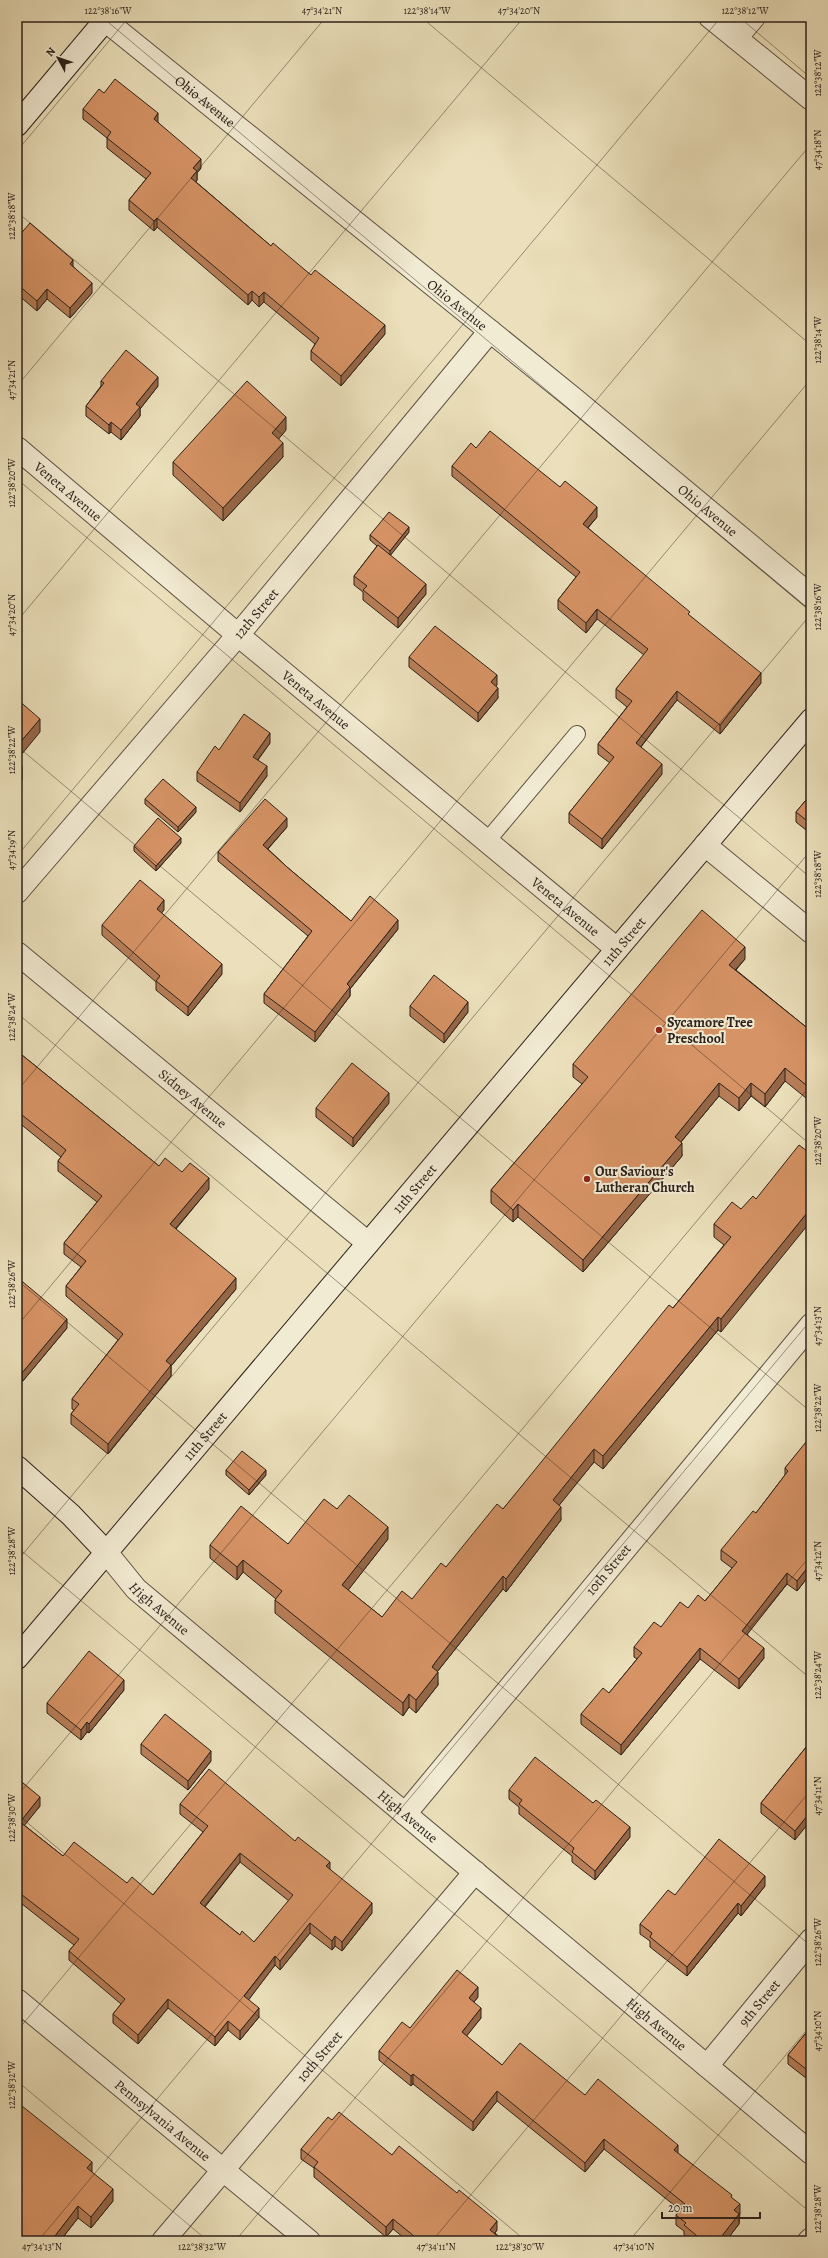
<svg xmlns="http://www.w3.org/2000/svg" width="828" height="2258" font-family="Alegreya,serif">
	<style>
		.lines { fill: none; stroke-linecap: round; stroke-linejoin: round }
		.lane-casing { stroke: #5c5143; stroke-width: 18 }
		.street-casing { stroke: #5c5143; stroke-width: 24 }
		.secondary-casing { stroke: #2c211b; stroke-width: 24 }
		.lane { stroke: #f2ebd3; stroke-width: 16 }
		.street { stroke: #f2ebd3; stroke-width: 22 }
		.secondary { stroke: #f2ebd3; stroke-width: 22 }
		.wall { fill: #b87e57; stroke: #2c211b; fill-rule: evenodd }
		.shaded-wall { fill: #966747; stroke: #2c211b }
		.building { fill: #d69365; stroke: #2c211b; fill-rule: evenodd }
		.ticks { fill: none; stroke: #2c211b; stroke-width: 1; stroke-opacity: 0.45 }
		.poi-dot { fill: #8f2418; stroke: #f2ebd3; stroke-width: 1.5 }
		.labels { text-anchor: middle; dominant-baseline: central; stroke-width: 4; stroke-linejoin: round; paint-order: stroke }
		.street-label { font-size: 14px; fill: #2c211b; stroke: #f2ebd3 }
		.poi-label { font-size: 14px; font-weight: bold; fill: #2c211b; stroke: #f2ebd3; text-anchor: start }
		.neatline { fill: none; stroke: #2c211b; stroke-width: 1.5 }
		.ticks-label { font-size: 10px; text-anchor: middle; fill: #2c211b }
	</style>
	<rect width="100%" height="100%" fill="#ebe0bb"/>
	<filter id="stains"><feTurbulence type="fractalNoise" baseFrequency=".005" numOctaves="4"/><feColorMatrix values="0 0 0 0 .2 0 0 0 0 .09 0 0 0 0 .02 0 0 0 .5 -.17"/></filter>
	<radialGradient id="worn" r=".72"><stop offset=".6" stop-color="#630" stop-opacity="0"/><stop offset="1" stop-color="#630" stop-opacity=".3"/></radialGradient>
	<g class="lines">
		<g class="lane-casing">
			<path id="lane" d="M487 841 577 734"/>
		</g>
		<g class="street-casing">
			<g id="street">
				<path id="s1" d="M101 17 573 398 811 596"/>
				<path d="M710 17 811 99"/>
				<path d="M736 38 754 17"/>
				<path id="s2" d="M17 448 238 635 617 949"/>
				<path d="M705 845 811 932"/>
				<path id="s3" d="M17 892 238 635 490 331"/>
				<path id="s4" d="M17 953 368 1243"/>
				<path id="s5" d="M106 1552 136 1589 811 2153"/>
				<path id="s6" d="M405 1814 811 1325"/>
				<path id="s7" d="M17 2000 309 2241"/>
				<path id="s8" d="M707 2066 811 1940"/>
				<path id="s9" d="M163 2241 475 1872"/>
				<path d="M809 2241 811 2239"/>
			</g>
		</g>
		<g class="secondary-casing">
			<g id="secondary">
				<path d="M17 125 108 17"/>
				<path d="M17 1467 71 1515 106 1552"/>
				<path id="s10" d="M17 1658 811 720"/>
			</g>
		</g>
		<use href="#lane" class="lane"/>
		<use href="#street" class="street"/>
		<use href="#secondary" class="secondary"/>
	</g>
	<path class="wall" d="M104 93 158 122 201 168 197 173V180L196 182 271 246 311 275 385 334 341 386 311 360V351L315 344 264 302 259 307 252 300 248 305 157 227 154 231 129 210V200L146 179 107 148V138L83 119V109Z
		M17 238 73 266 92 293 70 318 47 299 37 311 17 294Z
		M101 381 158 386 140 409V416L121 440 111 432 109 434 86 416V406L101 386Z
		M286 430 278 439 283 457 223 521 173 475V462Z
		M476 448 597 517 588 528 690 616 761 683 720 734 677 700 641 747 662 774 602 849 569 823V813L610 763 598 754V744L627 707 616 698V689L644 655 597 619 586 633 558 609V600L576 577 452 476V466Z
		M409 532 390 555 426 594 398 628 363 600V592L354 585V576L377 546 370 540V535Z
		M409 657 497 685 496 686 498 698 478 722 409 667Z
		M270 743 258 760 267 776 240 812 197 781V772L219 750Z
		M811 794V834L796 822V812Z
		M145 799 196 812 178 832 145 804Z
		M287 827 268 849 287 867 351 921 398 929 350 989V996L315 1042 264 1003V994L308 936 218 861V852Z
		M181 843 156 871 134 851V846Z
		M164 910 161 913 222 974 188 1016 156 990V982L102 935V925Z
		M745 959 736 970 811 1031V1102L785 1081 765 1107 751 1096 739 1111 719 1096 681 1142 682 1156 583 1272 518 1217 513 1222 491 1203V1190L582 1084 573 1077V1064Z
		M410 1006 468 1012 444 1043 410 1016Z
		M17 1051 159 1166 182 1172 209 1189 176 1229 236 1289 171 1366V1376L108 1454 71 1424V1414L74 1410 72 1409V1399L118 1340 66 1296V1286L81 1267 64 1254V1243L97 1202 58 1171V1161L61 1157 17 1121Z
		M389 1103 353 1147 316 1117V1108Z
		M741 1209 721 1332 718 1330 603 1469 594 1462 559 1505 561 1520 506 1592 503 1589 437 1672 438 1685 416 1713 409 1707 403 1716 275 1613V1600L276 1599 243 1572 237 1580 210 1558V1545L288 1544 337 1509 388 1539 348 1590 382 1617 412 1599 446 1567 503 1509 673 1308 724 1245 714 1237V1224Z
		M17 1277 67 1328 22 1382 17 1378Z
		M811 1437V1573L797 1591 787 1584 747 1634 764 1658 739 1689 700 1659 621 1755 581 1724V1714L609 1693 637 1659 634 1657V1647L661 1627 688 1608 705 1601 732 1568 721 1560V1550L756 1513 785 1475V1468Z
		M226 1470 266 1475 249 1495 226 1475Z
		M124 1690 89 1733 87 1732 81 1740 47 1713V1703Z
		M811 1741 795 1840 761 1813V1803Z
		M141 1744 211 1761 188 1790 141 1754Z
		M17 1778 40 1806 24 1825 63 1856 127 1883 153 1895 203 1832 180 1814V1804L330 1869 372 1913 342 1951 335 1946 332 1950 310 1933 280 1970 275 1965 248 2000 259 2017 240 2040 228 2030 215 2046 168 2008 138 2044 113 2023V2014L121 2004 69 1960V1951L74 1945 17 1900ZM240 1862 289 1901 254 1942 240 1935 205 1907Z
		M509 1790 593 1803 630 1837 595 1880 572 1862V1856L519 1814V1807L509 1799Z
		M765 1886 741 1916 738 1913 687 1976 650 1947V1941L640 1934V1924L675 1895Z
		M478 1997 474 2002 481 2018 466 2036 502 2065 585 2095 678 2153 732 2198 740 2213 739 2224 726 2241H691L684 2235V2231L676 2225V2215L680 2210 604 2149 585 2172 497 2101 473 2131 413 2084 411 2086 379 2060V2051L410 2028Z
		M811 2027V2082L788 2064V2055Z
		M332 2120 392 2155 497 2230 495 2233 504 2241H408L393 2229 386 2237 314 2177V2168L301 2159V2149Z
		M92 2172 113 2201 91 2228 78 2218 60 2241H17Z"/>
	<path class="shaded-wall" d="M158 113V122L154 128V119Z
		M201 159V168L197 173V180L191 188V178L193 168Z
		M157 218V227L154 231V221Z
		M73 260V270L70 264Z
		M92 283V293L70 318V308Z
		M47 289V299L37 311V301Z
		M252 291V300L248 305V295Z
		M264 292V302L259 307V297Z
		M385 325V334L341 386V376Z
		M158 377V386L140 409V416L121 440V430L136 404Z
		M286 417V430L272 447V433Z
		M111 422V432L109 434V425Z
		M283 443V457L223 521V508Z
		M597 507V517L583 533V524Z
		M409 527V532L390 556V551Z
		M426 584V594L398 628V618Z
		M597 609V619L586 633V623Z
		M761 673V683L720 734V725Z
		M497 675V685L491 692V682Z
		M498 688V698L478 722V713Z
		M677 691V700L636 753V743Z
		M40 719V732L17 760V746Z
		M270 733V743L253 766V757Z
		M662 764V774L602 849V839Z
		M22 766V780L17 786V772Z
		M267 766V776L240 812V803Z
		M196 807V812L178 832V827Z
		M287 818V827L263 854V845Z
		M181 838V843L156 871V866Z
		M164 900V910L157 919V909Z
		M398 920V929L350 989V996L315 1042V1032L347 984Z
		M745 947V959L729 977V965Z
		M222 964V974L188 1016V1007Z
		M468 1002V1012L444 1043V1034Z
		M785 1068V1081L765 1107V1094Z
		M719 1083V1096L675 1149V1137Z
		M751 1083V1096L739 1111V1098Z
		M389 1093V1103L353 1147V1138Z
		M682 1143V1156L583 1272V1260Z
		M209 1178V1189L170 1235V1224Z
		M518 1204V1217L513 1222V1210Z
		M811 1208V1221L721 1332V1319Z
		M236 1278V1289L171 1366V1376L108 1454V1444L166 1361Z
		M718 1317V1330L603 1469V1456Z
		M67 1319V1328L22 1382V1373Z
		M594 1449V1462L553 1513V1500Z
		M266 1470V1475L249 1495V1490Z
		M561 1507V1520L506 1592V1579Z
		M388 1527V1539L342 1598V1585Z
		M243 1560V1572L237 1580V1567Z
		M811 1563V1573L797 1591V1581Z
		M787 1573V1584L742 1641V1631Z
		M503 1576V1589L437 1672 432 1667 437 1660Z
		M700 1648V1659L621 1755V1745Z
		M764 1648V1658L739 1689V1679Z
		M438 1672V1685L416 1713V1700Z
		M124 1680V1690L89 1733V1724Z
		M409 1694V1707L403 1716V1703Z
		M87 1722V1732L81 1740V1730Z
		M211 1751V1761L188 1790V1781Z
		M40 1797V1806L20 1831V1822Z
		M811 1811V1820L795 1840V1831Z
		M630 1827V1837L595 1880V1871Z
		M240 1853V1862L200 1912V1903Z
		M330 1862V1871L326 1866Z
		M765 1876V1886L741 1916V1906Z
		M372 1903V1913L342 1951V1942Z
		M738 1903V1913L687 1976V1967Z
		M310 1923V1933L280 1970V1961Z
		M335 1936V1946L332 1950V1941Z
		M275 1956V1965L244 2006V1996Z
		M478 1987V1997L469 2008V1998Z
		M168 1999V2008L138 2044V2035Z
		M259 2008V2017L240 2040V2031Z
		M481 2008V2018L462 2042V2032Z
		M228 2021V2030L215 2046V2037Z
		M413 2074V2084L411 2086V2076Z
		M497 2091V2101L473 2131V2122Z
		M604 2139V2149L585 2172V2163Z
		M678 2145V2155L674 2150Z
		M92 2162V2173L87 2168Z
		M113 2189V2201L91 2228V2217Z
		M740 2204V2213L734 2219V2210Z
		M78 2206V2218L60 2241H51Z
		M739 2214V2224L726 2241H718Z
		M393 2219V2229L386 2237V2227Z
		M497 2221V2230L490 2239V2230Z"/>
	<path class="building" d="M115 79 158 113 154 119 201 159 193 168 197 171 191 178 271 246 273 243 311 275 315 270 385 325 341 376 311 351 319 338 264 292 259 297 252 291 248 295 157 218 154 221 129 200 151 173 107 138 111 132 83 109 99 89 104 93Z
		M30 223 73 260 70 264 92 283 70 308 47 289 37 301 17 284V238Z
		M126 350 158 377 136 404 140 407 121 430 111 422 109 425 86 406 104 383 101 381Z
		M247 381 286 417 272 433 283 443 223 508 173 462Z
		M490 431 560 487 565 481 597 507 583 524 690 612 688 614 761 673 720 725 677 691 636 743 662 764 602 839 569 813 614 757 598 744 632 701 616 689 648 649 597 609 586 623 558 600 580 572 452 466 471 443 476 448Z
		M389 512 409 527 390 551 370 535Z
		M378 545 426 584 398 618 363 590 367 586 354 576Z
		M435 626 497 675 491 682 498 688 478 713 409 657Z
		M17 699 40 719 17 746Z
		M244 714 270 733 253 757 267 766 240 803 197 772 215 746 219 750Z
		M17 762 22 766 17 772Z
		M163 779 196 807 178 827 145 799Z
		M811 794V824L796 812Z
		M265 799 287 818 263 845 287 867 351 921 370 896 398 920 347 984 350 987 315 1032 264 994 312 931 218 852Z
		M158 818 181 838 156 866 134 846Z
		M140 880 164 900 157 909 222 964 188 1007 156 981 160 976 102 925Z
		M702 910 745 947 729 965 811 1031V1089L785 1068 765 1094 751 1083 739 1098 719 1083 675 1137 682 1143 583 1260 518 1204 513 1210 491 1190 588 1077 573 1064Z
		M434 975 468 1002 444 1034 410 1006Z
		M17 1051 159 1166 165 1158 182 1172 190 1163 209 1178 170 1224 236 1278 166 1361 171 1365 108 1444 71 1414 79 1404 72 1399 123 1334 66 1286 86 1261 64 1243 102 1196 58 1161 66 1150 17 1111Z
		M352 1063 389 1093 353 1138 316 1108Z
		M799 1145 811 1154V1208L721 1319 718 1317 603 1456 594 1449 553 1500 561 1507 506 1579 503 1576 437 1660 432 1667 438 1672 416 1700 409 1694 403 1703 275 1600 282 1591 243 1560 237 1567 210 1545 241 1506 288 1544 324 1499 337 1509 349 1495 388 1527 342 1585 382 1617 402 1591 412 1599 441 1563 446 1567 497 1504 503 1509 669 1305 673 1308 731 1237 714 1224 732 1202 741 1209 753 1196 756 1199Z
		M17 1277 67 1319 22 1373 17 1369Z
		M810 1437H811V1563L797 1581 787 1573 742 1631 764 1648 739 1679 700 1648 621 1745 581 1714 603 1688 609 1693 642 1653 634 1647 654 1622 661 1627 680 1602 688 1608 698 1595 705 1601 737 1562 721 1550 753 1511 756 1513 788 1471 785 1468Z
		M242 1451 266 1470 249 1490 226 1470Z
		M89 1651 124 1680 89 1724 87 1722 81 1730 47 1703Z
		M165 1714 211 1751 188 1781 141 1744Z
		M811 1741V1811L795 1831 761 1803Z
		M535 1757 593 1803 596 1800 630 1827 595 1871 572 1852 574 1848 519 1804 522 1800 509 1790Z
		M209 1769 295 1841 298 1837 330 1862 326 1866 372 1903 342 1942 335 1936 332 1941 310 1923 280 1961 275 1956 244 1996 259 2008 240 2031 228 2021 215 2037 168 1999 138 2035 113 2014 125 1999 69 1951 79 1939 17 1891V1778L40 1797 20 1822 63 1856 74 1842 127 1883 132 1877 153 1895 208 1826 180 1804ZM240 1853 293 1895 254 1942 242 1931 240 1935 200 1903Z
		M719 1839 765 1876 741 1906 738 1903 687 1967 650 1937 652 1933 640 1924 668 1890 675 1895Z
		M457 1970 478 1987 469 1998 481 2008 462 2032 502 2065 520 2043 585 2095 598 2079 678 2145 674 2150 732 2195 731 2197 740 2204 734 2210 739 2214 718 2241H703L684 2225 686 2223 676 2215 685 2204 604 2139 585 2163 497 2091 473 2122 413 2074 411 2076 379 2051 402 2022 410 2028Z
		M811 2027V2073L788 2055Z
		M17 2102 92 2162 87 2168 113 2189 91 2217 78 2206 51 2241H17Z
		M339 2112 392 2155 399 2146 457 2193 459 2190 497 2221 490 2230 504 2241H420L393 2219 386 2227 314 2167 318 2162 301 2149 328 2117 332 2120Z"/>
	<path class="ticks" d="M102 17 811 612M421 17 811 345M739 17 811 78M17 151 129 17M17 212 811 878M17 386 326 17M17 479 811 1145M17 621 524 17M17 746 811 1412M17 856 721 17M17 1013 811 1679M17 1091 811 144M17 1280 811 1946M17 1326 811 379M17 1547 811 2213M17 1561 811 614M17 1796 811 850M17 1814 526 2241M17 2031 811 1085M17 2081 208 2241M38 2241 811 1320M235 2241 811 1555M432 2241 811 1790M629 2241 811 2025"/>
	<g class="poi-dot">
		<circle cx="659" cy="1030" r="4"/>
		<circle cx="587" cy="1179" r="4"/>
	</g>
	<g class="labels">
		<g class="street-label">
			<text stroke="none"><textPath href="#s1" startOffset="134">Ohio Avenue</textPath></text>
			<text stroke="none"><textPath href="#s1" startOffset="458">Ohio Avenue</textPath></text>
			<text stroke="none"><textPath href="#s2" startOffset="67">Veneta Avenue</textPath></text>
			<text stroke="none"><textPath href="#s1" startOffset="782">Ohio Avenue</textPath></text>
			<text stroke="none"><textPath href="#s3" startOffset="367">12th Street</textPath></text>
			<text stroke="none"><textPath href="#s2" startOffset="391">Veneta Avenue</textPath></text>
			<text stroke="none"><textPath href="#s2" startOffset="715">Veneta Avenue</textPath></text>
			<text stroke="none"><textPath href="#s10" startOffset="939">11th Street</textPath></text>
			<text stroke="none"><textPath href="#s4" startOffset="228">Sidney Avenue</textPath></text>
			<text stroke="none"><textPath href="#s10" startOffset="615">11th Street</textPath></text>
			<text stroke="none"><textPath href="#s10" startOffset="291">11th Street</textPath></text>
			<text stroke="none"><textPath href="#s6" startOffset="318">10th Street</textPath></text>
			<text stroke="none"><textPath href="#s5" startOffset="78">High Avenue</textPath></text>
			<text stroke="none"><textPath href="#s5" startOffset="402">High Avenue</textPath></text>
			<text stroke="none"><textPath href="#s8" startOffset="82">9th Street</textPath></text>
			<text stroke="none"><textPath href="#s5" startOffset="726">High Avenue</textPath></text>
			<text stroke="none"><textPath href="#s9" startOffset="242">10th Street</textPath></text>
			<text stroke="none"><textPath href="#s7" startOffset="189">Pennsylvania Avenue</textPath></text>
		</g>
		<g class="poi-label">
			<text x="667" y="1022">Sycamore Tree<tspan x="667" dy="16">Preschool</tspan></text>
			<text x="595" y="1171">Our Saviour's<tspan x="595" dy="16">Lutheran Church</tspan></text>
		</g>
	</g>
	<rect width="828" height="2258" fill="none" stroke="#ebe0bb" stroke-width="44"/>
	<g transform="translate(58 58) rotate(310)" stroke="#f2ebd3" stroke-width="3" paint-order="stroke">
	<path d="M0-3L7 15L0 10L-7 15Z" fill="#2c211b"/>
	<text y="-6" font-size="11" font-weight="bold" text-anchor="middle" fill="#2c211b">N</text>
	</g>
	<path d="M662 2212v6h98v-6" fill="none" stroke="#2c211b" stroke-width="2"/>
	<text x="668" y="2212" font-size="12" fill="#2c211b" stroke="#f2ebd3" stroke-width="3" paint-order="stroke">20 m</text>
	<rect x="22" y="22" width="784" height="2214" class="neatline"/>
	<g class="ticks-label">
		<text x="108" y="14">122°38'16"W</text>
		<text x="322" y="14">47°34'21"N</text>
		<text x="427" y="14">122°38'14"W</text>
		<text x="519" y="14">47°34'20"N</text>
		<text x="745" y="14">122°38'12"W</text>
		<text transform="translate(817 73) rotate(-90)" y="4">122°38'12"W</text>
		<text transform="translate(817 150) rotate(-90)" y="4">47°34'18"N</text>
		<text transform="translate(11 216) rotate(-90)" y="4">122°38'18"W</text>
		<text transform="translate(817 340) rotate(-90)" y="4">122°38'14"W</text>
		<text transform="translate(11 380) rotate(-90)" y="4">47°34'21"N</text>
		<text transform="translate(11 483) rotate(-90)" y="4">122°38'20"W</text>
		<text transform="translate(817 607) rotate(-90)" y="4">122°38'16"W</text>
		<text transform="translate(11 615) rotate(-90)" y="4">47°34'20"N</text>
		<text transform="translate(11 750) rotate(-90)" y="4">122°38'22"W</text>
		<text transform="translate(11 850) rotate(-90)" y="4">47°34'19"N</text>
		<text transform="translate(817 874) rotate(-90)" y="4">122°38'18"W</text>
		<text transform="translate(11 1017) rotate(-90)" y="4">122°38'24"W</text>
		<text transform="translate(817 1141) rotate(-90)" y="4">122°38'20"W</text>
		<text transform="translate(11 1284) rotate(-90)" y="4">122°38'26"W</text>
		<text transform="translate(817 1326) rotate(-90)" y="4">47°34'13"N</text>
		<text transform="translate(817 1408) rotate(-90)" y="4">122°38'22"W</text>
		<text transform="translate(11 1551) rotate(-90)" y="4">122°38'28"W</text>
		<text transform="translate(817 1561) rotate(-90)" y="4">47°34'12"N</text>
		<text transform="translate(817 1675) rotate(-90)" y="4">122°38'24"W</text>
		<text transform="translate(817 1796) rotate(-90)" y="4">47°34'11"N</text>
		<text transform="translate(11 1818) rotate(-90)" y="4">122°38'30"W</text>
		<text transform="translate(817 1942) rotate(-90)" y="4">122°38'26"W</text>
		<text transform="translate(817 2031) rotate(-90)" y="4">47°34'10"N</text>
		<text transform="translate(11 2085) rotate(-90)" y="4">122°38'32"W</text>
		<text transform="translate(817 2209) rotate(-90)" y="4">122°38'28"W</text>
		<text x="42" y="2250">47°34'13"N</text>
		<text x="202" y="2250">122°38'32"W</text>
		<text x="436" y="2250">47°34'11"N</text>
		<text x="520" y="2250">122°38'30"W</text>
		<text x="634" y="2250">47°34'10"N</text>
	</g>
	<rect width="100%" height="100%" filter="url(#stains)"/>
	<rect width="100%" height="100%" fill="url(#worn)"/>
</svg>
